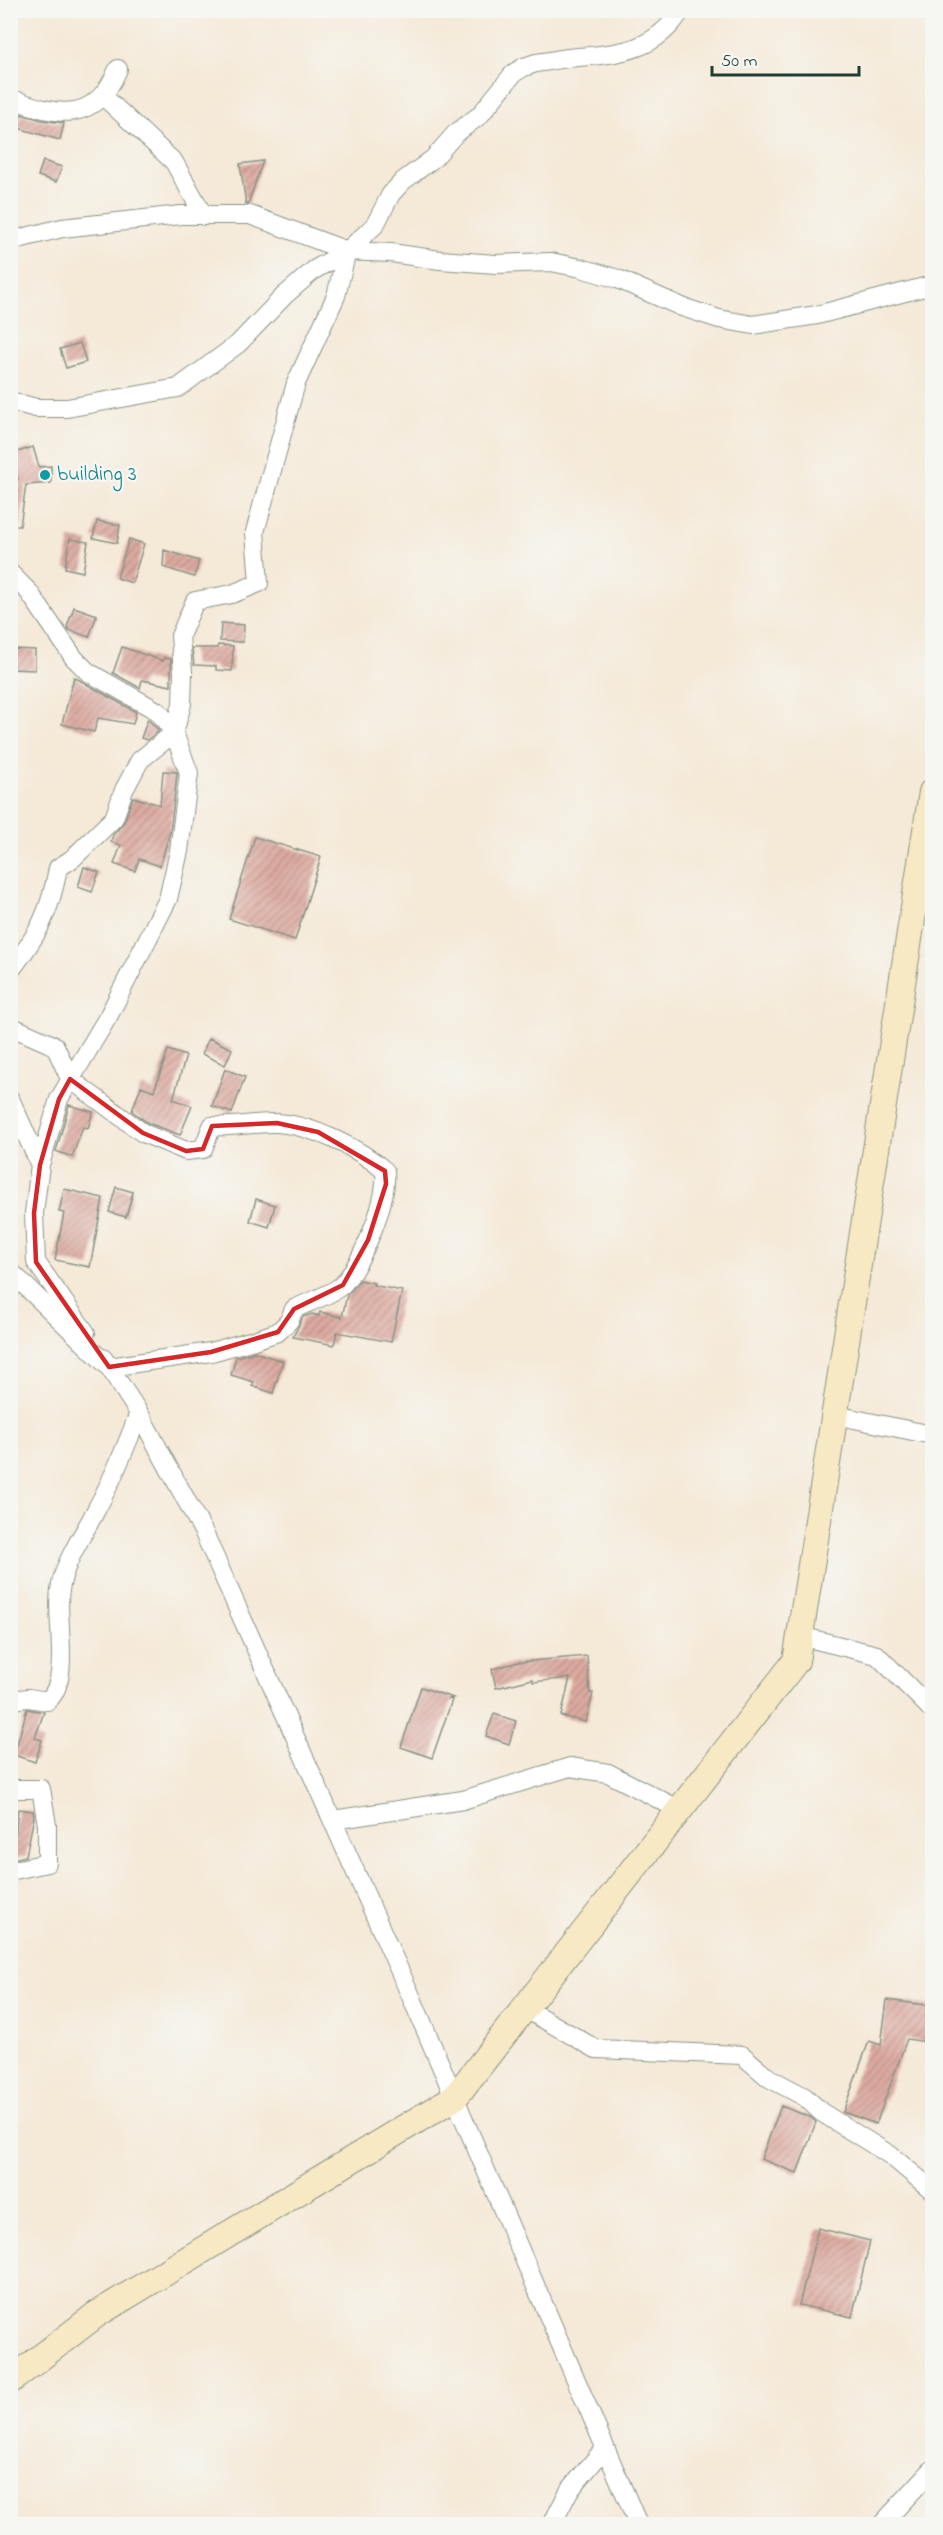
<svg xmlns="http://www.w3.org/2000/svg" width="943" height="2535" font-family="'Indie Flower',sans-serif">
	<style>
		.building { fill: url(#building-hatch) }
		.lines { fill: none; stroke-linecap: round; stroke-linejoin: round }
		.street-casing { stroke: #8a9386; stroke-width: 20 }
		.secondary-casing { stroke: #8a9386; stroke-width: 28 }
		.street { stroke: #fff; stroke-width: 18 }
		.secondary { stroke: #f7e9c3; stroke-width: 26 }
		.marked { fill: none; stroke: #d62828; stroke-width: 4.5; stroke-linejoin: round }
		.culture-dot { fill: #0f9aa8; stroke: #f6f6f2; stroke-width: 2 }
		.labels { text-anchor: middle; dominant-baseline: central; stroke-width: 4.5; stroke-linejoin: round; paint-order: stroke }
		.culture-label { font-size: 21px; fill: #0d838f; stroke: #f6f6f2; text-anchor: start }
	</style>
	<defs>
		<pattern id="building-hatch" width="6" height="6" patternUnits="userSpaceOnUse" patternTransform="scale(1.5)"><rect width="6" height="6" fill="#ddaaa0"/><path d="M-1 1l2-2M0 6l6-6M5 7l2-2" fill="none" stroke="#b38c83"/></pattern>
	</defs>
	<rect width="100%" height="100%" fill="#f6f6f2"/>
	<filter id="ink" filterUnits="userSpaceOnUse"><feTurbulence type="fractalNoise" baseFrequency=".0167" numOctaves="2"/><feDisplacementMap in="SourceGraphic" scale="12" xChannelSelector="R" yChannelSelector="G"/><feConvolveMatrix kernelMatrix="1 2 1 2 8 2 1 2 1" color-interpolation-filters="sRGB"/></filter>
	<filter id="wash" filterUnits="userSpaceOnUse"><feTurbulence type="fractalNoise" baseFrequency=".008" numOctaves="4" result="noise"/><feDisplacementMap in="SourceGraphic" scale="24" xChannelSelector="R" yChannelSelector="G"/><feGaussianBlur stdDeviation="1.35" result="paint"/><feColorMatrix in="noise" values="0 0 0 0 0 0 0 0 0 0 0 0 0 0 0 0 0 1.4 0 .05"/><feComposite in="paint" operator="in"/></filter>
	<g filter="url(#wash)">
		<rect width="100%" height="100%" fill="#f5e9d7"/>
		<g id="blocks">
			<path class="building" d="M21 114 42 120 64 123 60 140 18 128Z
				M43 161 62 167 56 182 38 176Z
				M263 161 248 204H246L240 164Z
				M80 343 86 362 66 368 60 349Z
				M33 447 39 467 51 466V483L26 485 20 526 10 525V478L18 479 11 454Z
				M97 521 120 525 117 543 93 538Z
				M70 539 88 542 83 572 65 568Z
				M129 539 144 544 132 583 117 578Z
				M164 550 199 561 194 577 163 567Z
				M74 607 97 615 89 637 69 630 67 627Z
				M221 623 244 625 243 642 220 641Z
				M218 645 233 646 232 671 216 670V666L194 665 192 648H217Z
				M122 647 163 661 164 658 171 659V686L142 680 140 688 113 673Z
				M13 649 35 650V670L12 669Z
				M74 677 136 712 133 724 98 718 94 732 62 724Z
				M148 719 159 731 147 740 141 738Z
				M163 771 177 772V774L170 832 160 866 139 859 135 871 114 864 121 845 111 842 113 835 124 822 133 797 160 805Z
				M255 837 321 857 295 940 229 919Z
				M84 867 99 872 92 892 78 887Z
				M209 1038 232 1049 225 1065 202 1054Z
				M168 1050 186 1056 173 1099 192 1106 180 1135 148 1123 132 1111 141 1086 154 1091Z
				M225 1069 245 1077 232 1113 212 1106Z
				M69 1105 93 1112 88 1128 83 1127 72 1157 56 1151Z
				M116 1187 133 1192 126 1217 109 1212Z
				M64 1189 103 1198 90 1267 55 1260 64 1213 59 1212Z
				M256 1199 275 1205 269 1227 250 1221Z
				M360 1280 374 1283 373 1285 402 1291 391 1342 337 1332 334 1345 293 1337 303 1317 312 1314 319 1316 320 1312 342 1317 347 1295Z
				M254 1352 283 1361 273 1393 252 1386 254 1382 231 1375 236 1357Z
				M587 1656 590 1693H593L586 1722 561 1716 570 1678 533 1682V1679L496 1688 492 1669 519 1662Z
				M421 1687 453 1698 449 1699 452 1700 432 1758 401 1747Z
				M27 1709 44 1712 35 1738 42 1740 35 1762 14 1755Z
				M494 1714 516 1721 509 1744 486 1736Z
				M18 1809 33 1811 34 1817 26 1856 13 1859Z
				M887 2000 933 2006V2043L907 2039 876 2124 843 2112 869 2041 881 2045Z
				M781 2106 810 2117 816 2122 797 2173 761 2159Z
				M818 2228 870 2241 852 2317 799 2305Z"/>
		</g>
	</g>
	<g filter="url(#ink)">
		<use href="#blocks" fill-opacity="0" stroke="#8a9386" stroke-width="1.5"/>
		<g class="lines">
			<g class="street-casing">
				<path id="street" d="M102 95 174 162 204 216
					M10 98C57 116 95 125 118 69
					M10 241 62 228 181 215H250L347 251
					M10 401 36 408H67L178 388 238 344 284 296 314 270 347 251 391 253 440 260 496 264 551 262 581 268 618 279 682 307 719 319 753 325 817 315 932 285
					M10 573 29 592 74 658 88 672 159 712 174 733 189 773 179 851 168 899 109 1015 59 1099 40 1165
					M10 971C38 935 50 913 58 868L72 859 114 818 124 790 140 760 174 733 182 704 183 672 180 636 195 601 232 594 259 583 255 532 296 383 336 296 347 251 375 225 391 194 403 181 434 158 455 134 480 115 514 73 524 67 536 63C550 61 564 58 578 57 620 54 657 50 681 10
					M10 1026 55 1046 70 1079 143 1133 186 1151 203 1149 212 1126C235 1128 254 1122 276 1123 309 1124 361 1149 385 1171 388 1201 363 1260 344 1283 336 1293 306 1303 294 1309L289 1321 278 1332 254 1340 211 1352 109 1367 103 1358
					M10 1099 40 1165 34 1213 36 1262 86 1333
					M10 1271 109 1367 139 1413 204 1533 410 1994 638 2524
					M835 1415 932 1435
					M800 1636 877 1655 932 1710
					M10 1700 29 1698 47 1701C72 1682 55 1618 60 1590 64 1561 83 1536 96 1510 113 1479 126 1447 139 1413
					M10 1789H41L47 1825V1863L10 1871
					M333 1820 463 1800 570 1767 608 1773 680 1810
					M524 2008 596 2049 742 2055 769 2078 805 2097 821 2112 890 2155 932 2190
					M552 2524 569 2491 604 2449
					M882 2524 932 2470"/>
			</g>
			<g class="secondary-casing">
				<path id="secondary" d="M10 2381 97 2314 455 2097 796 1661 932 792"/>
			</g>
			<use href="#street" class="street"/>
			<use href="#secondary" class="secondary"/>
		</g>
	</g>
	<path class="marked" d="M70 1079 143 1133 186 1151 203 1149 212 1126 277 1123 318 1132 385 1171 386 1184 368 1240 343 1285 294 1309 278 1332 211 1352 109 1367 36 1262 34 1213 40 1165 59 1099Z"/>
	<circle class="culture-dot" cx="45" cy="475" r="6"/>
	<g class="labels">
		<g class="culture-label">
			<text x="57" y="475">building 3</text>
		</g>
	</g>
	<rect width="943" height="2535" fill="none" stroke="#f6f6f2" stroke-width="36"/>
	<path d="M712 66v9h147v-9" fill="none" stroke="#1f3d34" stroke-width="3"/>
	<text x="721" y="66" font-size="18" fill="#1f3d34" stroke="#f6f6f2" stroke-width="4.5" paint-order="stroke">50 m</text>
</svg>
